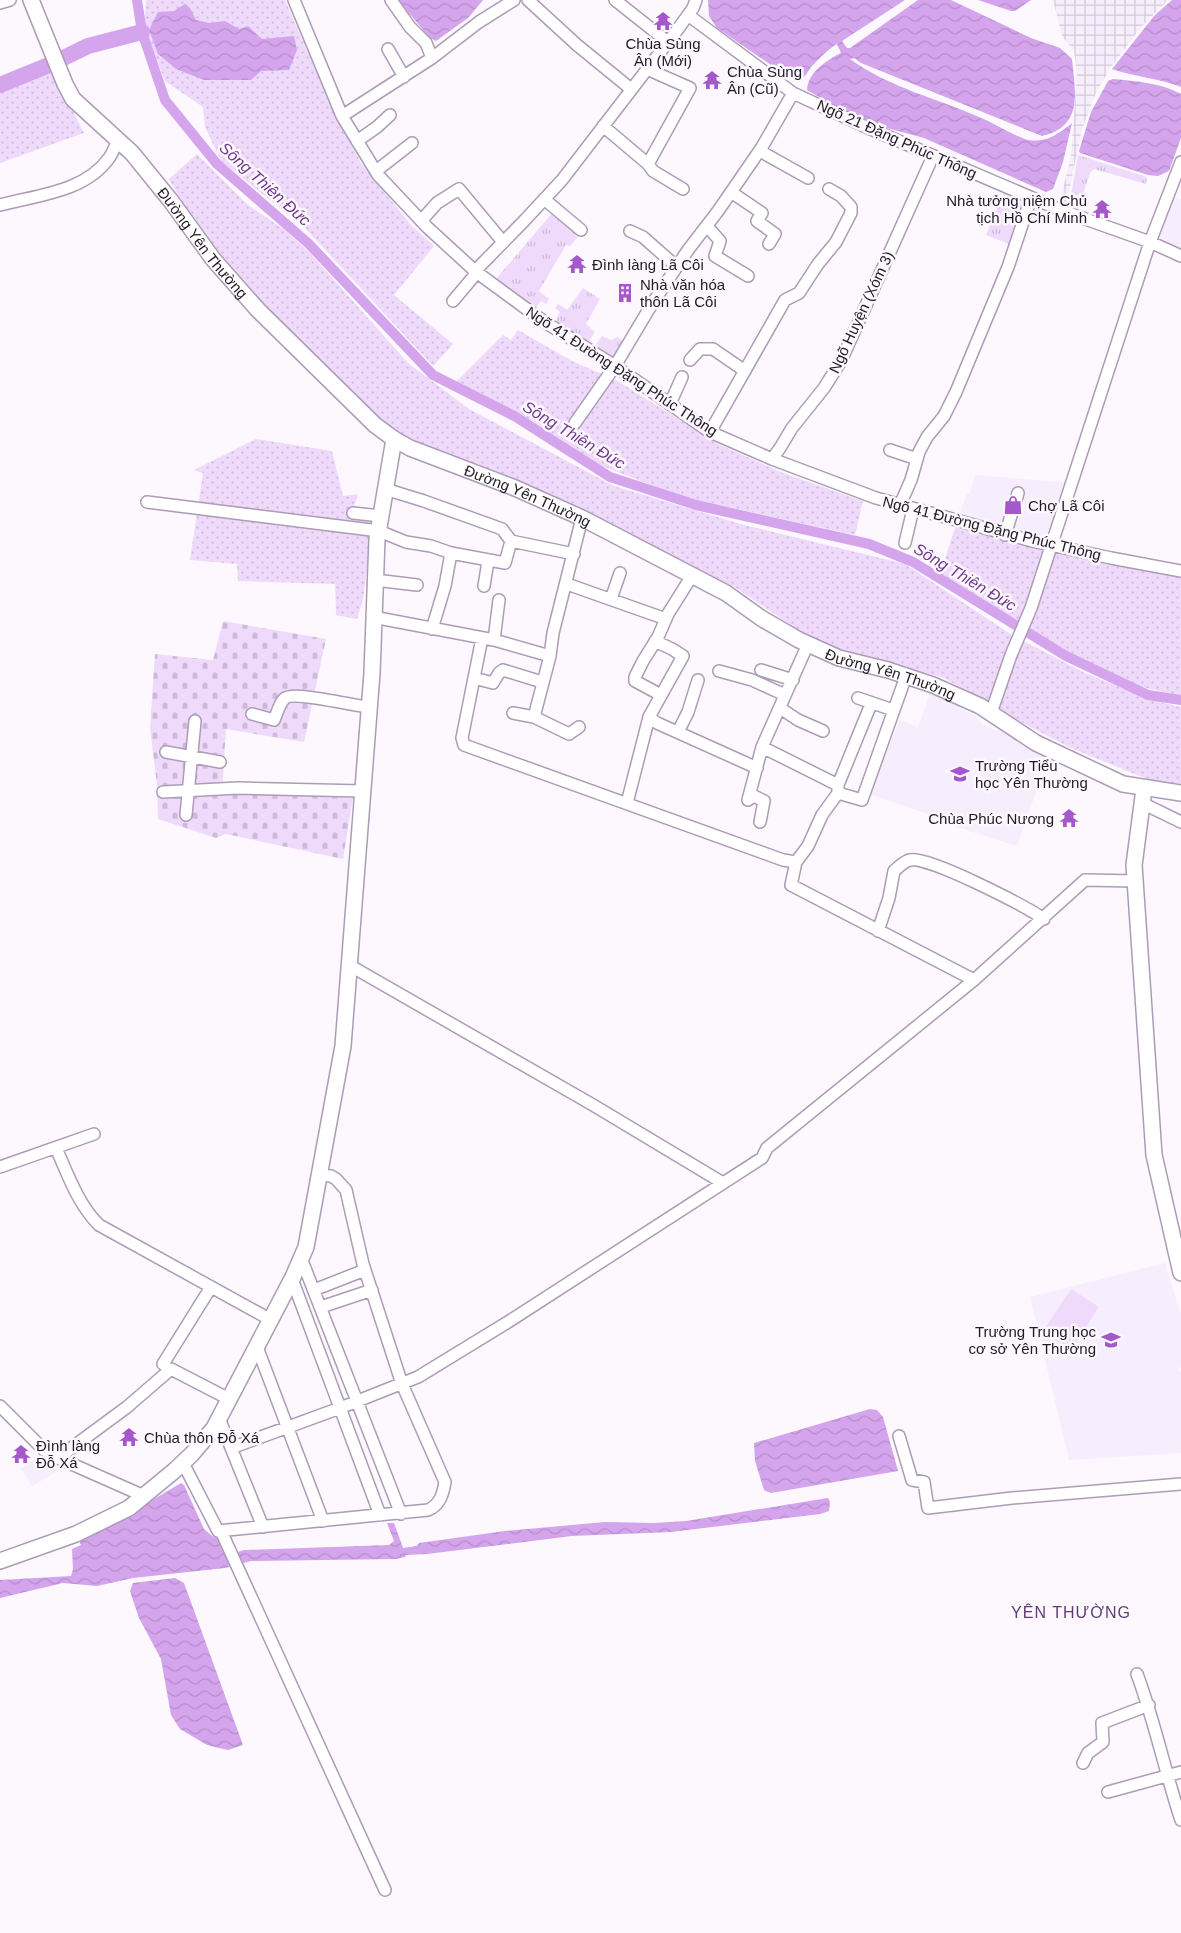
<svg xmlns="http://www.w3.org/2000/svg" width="1181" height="1933" font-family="Helvetica,sans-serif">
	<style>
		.built { fill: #f6eefc }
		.industrial { fill: url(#industrial-grid) }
		.grass { fill: #efdafc }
		.cemetery { fill: url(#cemetery-stones) }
		.park { fill: url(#park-tufts) }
		.garden { fill: url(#garden-dots) }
		.water { fill: url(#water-waves) }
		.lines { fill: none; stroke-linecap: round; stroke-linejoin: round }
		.canal { stroke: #d4a5ed; stroke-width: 10 }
		.river { stroke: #d4a5ed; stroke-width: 16 }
		.minor-casing { stroke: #ac9cb6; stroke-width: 14 }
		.major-casing { stroke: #ac9cb6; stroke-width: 18 }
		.minor { stroke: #fff; stroke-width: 11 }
		.major { stroke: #fff; stroke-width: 15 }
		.labels { text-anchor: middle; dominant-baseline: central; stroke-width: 5; stroke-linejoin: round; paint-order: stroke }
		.poi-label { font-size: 15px; fill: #201a24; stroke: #fcf8fe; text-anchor: start }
		.street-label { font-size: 15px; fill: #201a24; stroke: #fcf8fe }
		.water-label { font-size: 16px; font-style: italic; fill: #70378b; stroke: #fcf8fe }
		.neighbourhood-label { font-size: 16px; letter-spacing: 1px; fill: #613b74; stroke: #fcf8fe }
	</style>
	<defs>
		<pattern id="industrial-grid" width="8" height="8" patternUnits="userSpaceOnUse" patternTransform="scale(1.25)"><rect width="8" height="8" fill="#f6eefc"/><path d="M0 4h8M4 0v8" fill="none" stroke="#d3ccd8"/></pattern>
		<pattern id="cemetery-stones" width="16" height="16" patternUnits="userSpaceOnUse" patternTransform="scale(1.25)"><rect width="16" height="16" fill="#efdafc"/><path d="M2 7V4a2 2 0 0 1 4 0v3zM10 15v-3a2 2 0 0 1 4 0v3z" fill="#cdbad8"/></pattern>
		<pattern id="park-tufts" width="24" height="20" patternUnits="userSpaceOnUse" patternTransform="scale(1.25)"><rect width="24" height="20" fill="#efdafc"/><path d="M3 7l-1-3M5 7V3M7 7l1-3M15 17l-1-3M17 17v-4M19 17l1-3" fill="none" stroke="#cdbad8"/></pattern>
		<pattern id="garden-dots" width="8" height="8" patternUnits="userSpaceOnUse" patternTransform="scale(1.25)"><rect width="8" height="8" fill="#efdafc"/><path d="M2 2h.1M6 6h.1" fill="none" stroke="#cdbad8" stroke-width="1.8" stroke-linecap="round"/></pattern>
		<pattern id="water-waves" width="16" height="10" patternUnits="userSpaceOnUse" patternTransform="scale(1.25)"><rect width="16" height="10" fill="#d4a5ed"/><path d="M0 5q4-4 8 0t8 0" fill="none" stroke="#b68dcb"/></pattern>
	</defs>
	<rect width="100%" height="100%" fill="#fcf8fe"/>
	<path class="built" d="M1174 197 1181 200V250L1157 240Z
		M975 475 1071 483 1048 537 958 516 967 494 970 493Z
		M931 691 976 716 982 724 995 730 1006 729 1049 755 1017 846 954 826 940 818 869 794 900 720 918 727Z
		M1165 1263 1181 1315V1366L1178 1370 1181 1372V1453L1069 1460 1030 1297Z
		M42 1452H45L58 1471 32 1486 21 1469Z"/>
	<path class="industrial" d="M1053 0H1168L1141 27 1109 70 1096 93 1082 129 1066 207 1059 205 1071 156 1077 72 1074 51 1062 36Z"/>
	<path class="grass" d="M1071 1289 1099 1307 1071 1350 1043 1331Z"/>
	<path class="cemetery" d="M223 621 326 639 304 742 226 729 222 792 353 798 343 859 226 834 216 838 158 819 157 785 150 728 155 654 213 660Z"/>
	<path class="park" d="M1078 155 1147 177 1146 184 1094 169 1090 173 1082 197 1071 195Z
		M1005 190 1028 199 1012 245 986 235Z
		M553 212 580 234 570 246 566 245 539 291 549 299 546 304 541 301 534 310 496 279Z
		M583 288 600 299 586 324 595 332 588 342 556 321 560 312 555 308 558 304 567 310Z
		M602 336 611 340 617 337 626 343 617 363 593 348Z"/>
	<path class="garden" d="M146 0H285L327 97 361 163 411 225 434 246 394 295 453 344 433 366 303 226 221 161 205 127 203 107 165 81 144 26Z
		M52 69 84 133 0 163V92Z
		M197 154 248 205 285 230 311 254 408 363 469 409 614 486 744 525 905 564 1012 635 1085 673 1152 700 1181 707V786L1152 781 1071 748 1002 712 944 678 858 655 816 642 736 588 658 554 392 430 265 306 195 224 169 179Z
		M518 330 572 361 618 381 718 444 783 473 863 501 855 535 679 496 600 465 533 421 456 382 503 335 511 340Z
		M256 439 332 451 343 496 358 494 351 518 374 522 363 599 357 619 336 615 335 584 238 581 237 564 190 560 203 473 194 470Z
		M955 528 1181 578V696L1142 687 1067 652 940 573Z"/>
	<path class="water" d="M398 0H483L468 18 436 41 430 38Z
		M708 0H905L842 41 847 48H850L918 0H951L1031 38 1060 48 1072 59C1075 92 1084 126 1042 136L861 63 854 58 850 59C888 87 936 98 979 117 992 122 1016 137 1028 140 1046 143 1059 134 1072 123L1063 162 1053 189 1046 192 924 138 887 128 836 107 807 90C808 72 827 60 841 53L837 44C827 50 820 58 812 66 807 72 805 78 798 82L790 78 717 28 709 16Z
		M978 0H1031L1015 11H1011Z
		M1172 0H1181V87C1159 78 1135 77 1112 69L1155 15Z
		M185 4 190 8 196 20 209 23 225 21 239 29 248 26 262 39 294 36 297 50 289 70 261 71 251 80H204L176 69 158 54 149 30 158 12 174 11Z
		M1113 79C1136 81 1161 83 1181 94V138L1169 171 1158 176 1148 175 1080 153 1079 151 1091 112 1108 81Z
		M870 1409 877 1410 883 1417 898 1471 771 1493 764 1490 755 1461 754 1443Z
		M181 1483 184 1485 204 1529 212 1536 221 1540 235 1553 244 1550 389 1545 394 1541 387 1523H394L403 1548 417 1546 419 1543 505 1531 605 1522 654 1523 686 1521 828 1498 830 1502 829 1511 820 1514 671 1532 572 1536 427 1554 406 1555 405 1557 396 1559 251 1561 225 1568 133 1578 97 1586 63 1583 0 1598V1580L71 1576 73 1569 72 1549 81 1545 78 1538 139 1508Z
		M175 1578 184 1583 243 1745 228 1750 219 1748 207 1745 180 1729 171 1715 161 1659 139 1618 130 1591 133 1583Z"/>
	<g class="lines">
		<path class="canal" d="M137 0 142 32 165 100 217 164 309 244 433 375 516 417 610 477 696 505 869 544 913 562 1066 656 1148 695 1181 700"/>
		<path class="river" d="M0 85 49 65 88 46 142 32"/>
		<g class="minor-casing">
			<path id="minor" d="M294 0 342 116 378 175 427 227 475 271 543 321 615 366 710 432 772 459 876 498 1032 541 1111 558 1181 571
				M391 0 410 27 426 43 432 58
				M528 0 577 45 631 89
				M615 0 668 42
				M0 3 10 0
				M688 15 793 93 866 127 1063 211 1150 242 1181 256
				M388 49 404 77
				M647 69 690 88 648 164
				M342 116 432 58 479 22 514 0
				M603 126 648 164 653 171 683 189
				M357 141 377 127 390 115
				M760 151 808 178
				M376 171 412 143
				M731 192 762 213 757 221 775 234 769 244
				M544 199 581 230
				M0 205C37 195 85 192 109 158 113 153 115 146 118 140
				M421 221 437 203 459 189 503 242
				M707 226 720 241 715 256 748 276
				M630 231 643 237 677 267
				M453 301 474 276 475 271 524 221 562 180 678 29 693 8 696 0
				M690 360 700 349H713L745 371
				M670 404 682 377
				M575 423 615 366 652 304 688 250 718 211 762 147 793 93
				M710 432 785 300 799 293 818 264 836 242 851 213V207L841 196 829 189
				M890 450 917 459
				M772 459 780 448 792 428 824 388 841 361 933 156
				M385 489 424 501 502 529 511 541 574 554
				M147 502 379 531 406 542 431 546 451 553 505 563 511 541
				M900 505 911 480 919 452 927 437 944 416 956 392 1008 267 1031 198
				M353 513 381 516
				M1005 535 1018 493
				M905 543 913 509
				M375 580 417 585
				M567 584 666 619
				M484 586 488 561
				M611 599 620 573
				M373 617 494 640 550 656
				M432 629 445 586 451 553
				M482 638 462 738 464 745 783 860 796 862
				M494 640 499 600
				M761 670 793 680
				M719 671 752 680 785 695
				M474 678 493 683 499 673 503 670 542 682
				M661 695 635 681V677L643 661 658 637 668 614 693 574
				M858 698 893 710
				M871 704 838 785V793L822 815 808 846 796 862 791 885 974 980
				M780 708 798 720 823 731
				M513 713 534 717 569 734 579 727
				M991 713 1011 655 1031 608 1150 242 1181 162
				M252 714 274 720C277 714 279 704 284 699 292 690 354 706 368 707
				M534 717 550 656 553 633 582 518
				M649 717 657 723 757 768
				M678 732 688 712 698 680
				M762 747 838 785
				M166 752 220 762
				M163 792 238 788 362 791
				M838 793 862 800 906 676
				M748 800 762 747 808 644
				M748 800 754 796 764 801 760 822
				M627 803 649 717 683 656 672 649 655 641
				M1142 803 1181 822
				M186 815 195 721
				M878 931 889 898 894 871C899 867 904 861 910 860 929 856 1025 906 1044 919
				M349 965 593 1105 723 1183
				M56 1148C68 1175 78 1204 99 1225L271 1320
				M0 1167 94 1134
				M301 1258 401 1514
				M292 1279 380 1515
				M314 1290 365 1270
				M321 1307 372 1290
				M257 1347 323 1521
				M163 1364 211 1287
				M0 1406 44 1450 58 1458 144 1496
				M219 1418 263 1527
				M899 1436 912 1480 924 1482 928 1508 1012 1498 1181 1484
				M231 1448 340 1408 418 1377 508 1322 762 1158 767 1148 974 980 1085 880 1135 881
				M58 1458 127 1407 171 1369 229 1399
				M183 1463 218 1531 428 1510C440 1505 443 1494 445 1482L402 1384 363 1264 346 1190 336 1179 331 1176 319 1175
				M221 1531 385 1890
				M1137 1674C1155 1722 1165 1772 1181 1820
				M1083 1763 1088 1753 1103 1742 1102 1723 1149 1705
				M1108 1792 1181 1772"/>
		</g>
		<g class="major-casing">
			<g id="major">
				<path id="s1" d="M31 0 65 84 73 99 132 153 171 201 213 259 258 310 375 425 394 439 410 448 515 488 582 518 726 593 761 618 799 640 839 658 888 670 933 685 980 706 1036 743 1123 784 1181 793"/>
				<path d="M1144 789 1134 865 1154 1155 1181 1273"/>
				<path d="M0 1561 76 1534 129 1508 174 1471 192 1454 214 1428 293 1277 306 1247 343 1046 372 673 377 539 394 439"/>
			</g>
		</g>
		<use href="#minor" class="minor"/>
		<use href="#major" class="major"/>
	</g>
	<defs>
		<g id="temple-bare" transform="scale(1.5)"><path d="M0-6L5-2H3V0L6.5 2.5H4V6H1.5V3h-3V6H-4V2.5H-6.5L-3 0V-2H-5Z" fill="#a458ca" stroke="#fcf8fe" stroke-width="2.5" paint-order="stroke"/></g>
		<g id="building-bare" transform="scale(1.5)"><path d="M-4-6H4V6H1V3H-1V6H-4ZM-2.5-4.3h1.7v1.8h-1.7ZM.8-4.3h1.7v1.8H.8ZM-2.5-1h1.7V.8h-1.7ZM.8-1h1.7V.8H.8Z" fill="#a458ca" stroke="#fcf8fe" stroke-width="2.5" paint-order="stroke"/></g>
		<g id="shop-bare" transform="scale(1.5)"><path d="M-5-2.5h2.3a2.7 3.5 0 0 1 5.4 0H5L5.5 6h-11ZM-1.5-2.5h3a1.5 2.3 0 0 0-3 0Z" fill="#a458ca" stroke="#fcf8fe" stroke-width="2.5" paint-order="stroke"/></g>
		<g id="school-bare" transform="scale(1.5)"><path d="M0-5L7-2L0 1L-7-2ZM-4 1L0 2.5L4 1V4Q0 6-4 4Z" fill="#a458ca" stroke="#fcf8fe" stroke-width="2.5" paint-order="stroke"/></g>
	</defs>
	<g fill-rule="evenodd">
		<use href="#temple-bare" x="663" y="21"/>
		<use href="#temple-bare" x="712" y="80"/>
		<use href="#temple-bare" x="1102" y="209"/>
		<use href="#temple-bare" x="577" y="264"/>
		<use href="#building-bare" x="625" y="293"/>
		<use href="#shop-bare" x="1013" y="505"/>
		<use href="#school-bare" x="960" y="774"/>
		<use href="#temple-bare" x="1069" y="818"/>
		<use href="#school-bare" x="1111" y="1340"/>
		<use href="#temple-bare" x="129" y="1437"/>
		<use href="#temple-bare" x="21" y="1454"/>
	</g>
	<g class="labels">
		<g class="poi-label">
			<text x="663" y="43" text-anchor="middle">Chùa Sùng<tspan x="663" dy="17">Ân (Mới)</tspan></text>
			<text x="727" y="71">Chùa Sùng<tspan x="727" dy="17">Ân (Cũ)</tspan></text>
			<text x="1087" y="200" text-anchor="end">Nhà tưởng niệm Chủ<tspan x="1087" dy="17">tịch Hồ Chí Minh</tspan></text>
			<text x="592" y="264">Đình làng Lã Côi</text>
			<text x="640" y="284">Nhà văn hóa<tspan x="640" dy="17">thôn Lã Côi</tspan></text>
			<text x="1028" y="505">Chợ Lã Côi</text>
			<text x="975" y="765">Trường Tiểu<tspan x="975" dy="17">học Yên Thường</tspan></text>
			<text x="1054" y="818" text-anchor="end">Chùa Phúc Nương</text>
			<text x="1096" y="1331" text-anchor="end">Trường Trung học<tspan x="1096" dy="17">cơ sở Yên Thường</tspan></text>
			<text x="144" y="1437">Chùa thôn Đỗ Xá</text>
			<text x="36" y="1445">Đình làng<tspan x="36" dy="17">Đỗ Xá</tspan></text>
		</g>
		<g class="street-label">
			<text transform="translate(897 139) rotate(24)">Ngõ 21 Đặng Phúc Thông</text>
			<text stroke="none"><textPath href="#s1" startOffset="302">Đường Yên Thường</textPath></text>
			<text transform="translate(861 312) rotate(-65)">Ngõ Huyện (Xóm 3)</text>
			<text transform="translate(622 371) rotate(33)">Ngõ 41 Đường Đặng Phúc Thông</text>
			<text stroke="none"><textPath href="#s1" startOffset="722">Đường Yên Thường</textPath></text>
			<text transform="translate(992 528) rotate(14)">Ngõ 41 Đường Đặng Phúc Thông</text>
			<text stroke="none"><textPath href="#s1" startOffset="1128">Đường Yên Thường</textPath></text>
		</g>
		<g class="water-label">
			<text transform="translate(265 184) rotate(42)">Sông Thiên Đức</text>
			<text transform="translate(574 435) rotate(31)">Sông Thiên Đức</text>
			<text transform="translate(965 577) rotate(31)">Sông Thiên Đức</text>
		</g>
		<g class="neighbourhood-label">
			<text x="1071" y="1612">YÊN THƯỜNG</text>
		</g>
	</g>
</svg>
